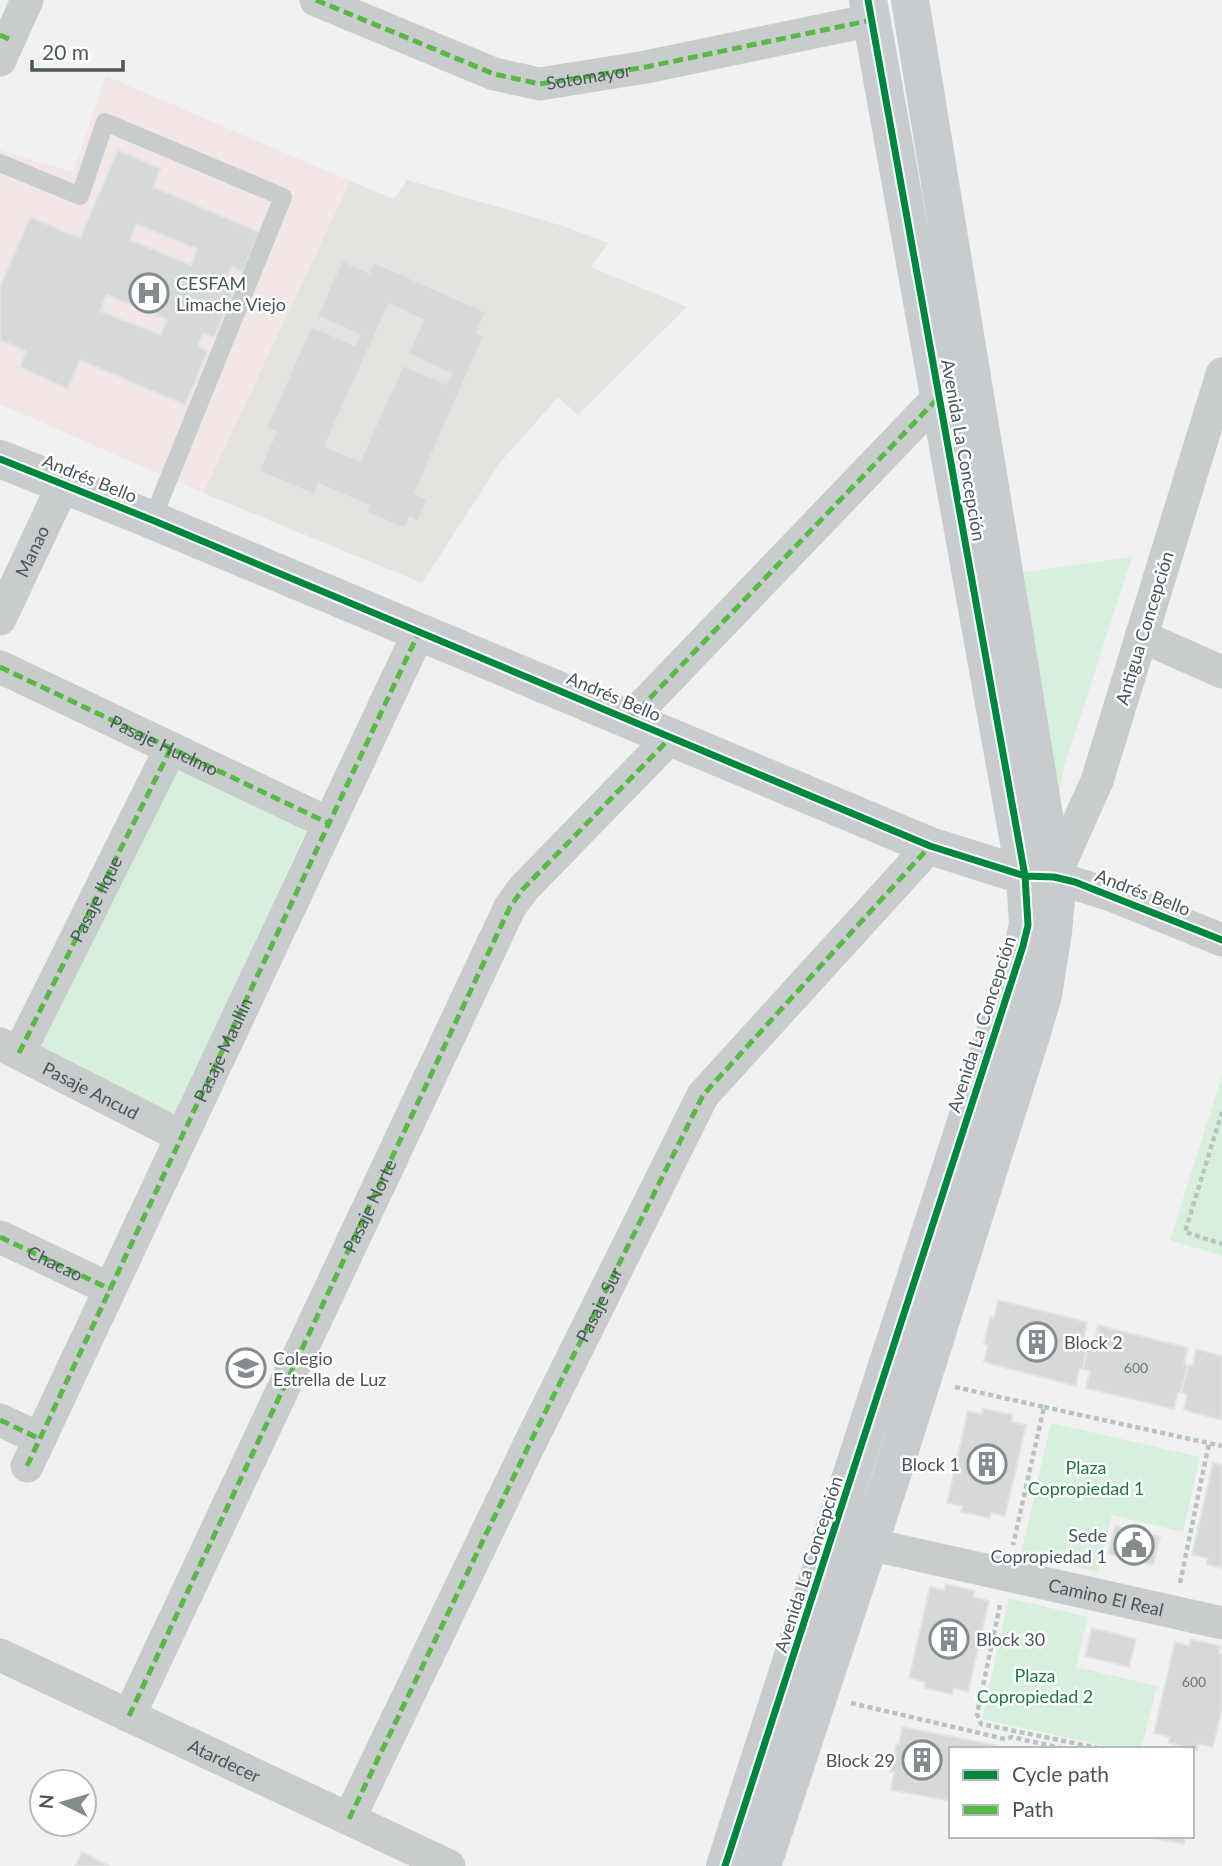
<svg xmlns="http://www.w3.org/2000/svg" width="1222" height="1866" font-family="Lato,sans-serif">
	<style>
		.commercial { fill: #e5e3df }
		.medical { fill: #f3e6e6 }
		.green { fill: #d7efdd }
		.building { fill: #d7d9d9; stroke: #e2e3e4; stroke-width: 2; fill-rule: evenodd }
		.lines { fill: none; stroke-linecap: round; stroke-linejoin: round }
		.path { stroke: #b8c3bf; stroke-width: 4.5; stroke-dasharray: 5 3.5; stroke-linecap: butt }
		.lane { stroke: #c8cccd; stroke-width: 18 }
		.street { stroke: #c8cccd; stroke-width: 33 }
		.secondary { stroke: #c9ccce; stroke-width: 38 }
		.quiet { stroke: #58b947; stroke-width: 5; stroke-dasharray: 10 5; stroke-linecap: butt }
		.cycleway-casing { stroke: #fff; stroke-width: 11 }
		.cycleway { stroke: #00873e; stroke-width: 7 }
		.labels { text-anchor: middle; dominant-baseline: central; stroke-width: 5; stroke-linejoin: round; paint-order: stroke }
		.number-label { font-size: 14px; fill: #6e787c }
		.street-label { font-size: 18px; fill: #49565c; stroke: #fff }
		.poi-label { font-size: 18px; fill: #49565c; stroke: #fff; text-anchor: start }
		.park-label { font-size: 18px; fill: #1c7b40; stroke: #fff }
	</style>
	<rect width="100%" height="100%" fill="#f1f1f1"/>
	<path class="commercial" d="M407 180 566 227 608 243 591 267 687 307 578 415 558 397 499 464 422 583 203 493 350 181 394 199Z"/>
	<path class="medical" d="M106 76 350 181 203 493 0 404V150L73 172Z"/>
	<path class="green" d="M1132 557 1064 767 1056 810 1024 572Z
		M175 763 308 826 172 1123 33 1053Z
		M1222 1076V1256L1170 1240Z
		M1051 1423 1200 1457 1183 1532 1112 1515 1098 1572 1021 1554Z
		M1009 1598 1088 1617 1076 1667 1157 1686 1141 1749H1119L982 1719Z"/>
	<path class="building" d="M118 150 161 169 153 187 259 232 243 272 232 267 226 280 237 284 214 338 203 333 198 346 208 351 185 405 80 360 68 389 20 367 26 351 0 340V287L30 217 80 238ZM136 224 197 249 191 265 130 240ZM107 295 167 319 161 335 100 311Z
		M342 260 369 273 374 262 486 312 477 333 484 336 415 493 428 499 418 522 410 518 405 529 366 512 369 506 319 484 314 495 259 471 276 432 266 428 311 326 355 345 360 335 317 316ZM389 304 423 320 408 354 451 374 446 384 403 365 360 461 325 446Z
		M998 1300 1087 1322 1084 1339 1089 1340 1083 1369H1079L1076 1386 984 1362 988 1345 984 1344 990 1317 994 1319Z
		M1098 1325 1188 1348 1184 1364 1188 1365 1181 1393H1178L1174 1409 1086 1388 1090 1371 1083 1369 1089 1340 1095 1341Z
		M1196 1349 1222 1356V1420L1184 1410 1187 1394 1181 1393 1188 1365 1193 1366Z
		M983 1409 1013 1415 1011 1422 1026 1425 1005 1516 991 1513 990 1518 961 1512 963 1506 947 1503 968 1411 982 1414Z
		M1213 1463 1222 1465V1568L1207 1564 1208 1558 1192 1555Z
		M1115 1526 1160 1537 1153 1565 1108 1554Z
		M946 1584 975 1591 973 1597 989 1601 968 1692 954 1688 952 1694 924 1688 925 1682 909 1678 930 1587 944 1590Z
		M1092 1628 1136 1639 1129 1667 1085 1656Z
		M1191 1639 1220 1646 1219 1653H1222V1708L1213 1747 1199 1744 1197 1750 1169 1743 1170 1737 1154 1733 1175 1642 1189 1646Z
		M902 1727 995 1745 994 1749H951V1801L891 1790 894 1772H890L896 1744 899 1745Z
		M1144 1836H1185L1184 1844Z
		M82 1852 109 1866H75Z"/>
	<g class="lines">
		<path class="path" d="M1222 1112 1185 1232 1222 1244
			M955 1387 1044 1407 1013 1545
			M1044 1407 1222 1446
			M1180 1583 1209 1443
			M1000 1605 977 1714 981 1724 1103 1749
			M851 1703 1005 1739 1012 1737 1065 1749"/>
		<path class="lane" d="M0 163 80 196 105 122 283 197 152 520"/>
		<g class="street">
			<path d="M316 0 494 74 540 84 646 67 872 20"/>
			<path d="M0 60 27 0"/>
			<path d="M1222 374 1097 781 1054 877 1111 895 1222 940"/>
			<path id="s1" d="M0 619 63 485"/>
			<path d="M1141 636 1222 672"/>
			<path id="s2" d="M0 667 328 823"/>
			<path d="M629 720 939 397"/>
			<path id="s3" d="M0 1044 181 1136"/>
			<path id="s4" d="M19 1053 171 748"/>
			<path d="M0 1237 110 1289"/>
			<path d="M0 1420 40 1439"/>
			<path d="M27 1466 419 632"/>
			<path id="s5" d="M869 1544 1222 1623"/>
			<path id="s6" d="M0 1655 449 1866"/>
			<path d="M129 1716 510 907 523 889 671 737"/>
			<path id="s7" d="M349 1819 529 1445 703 1095 930 846"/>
		</g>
		<path class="secondary" d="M0 459 152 520 930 846 1025 876 1045 877
			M725 1866 1023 946 1028 925 1025 876 868 0
			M762 1866 892 1475 1033 1029 1043 995 1053 932 1056 901 1049 846 910 0"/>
		<g class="quiet">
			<path id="s8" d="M316 0 494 74 540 84 646 67 872 20"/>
			<path d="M0 35 9 39"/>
			<path d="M0 667 328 823"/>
			<path d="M629 720 939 397"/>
			<path d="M19 1053 171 748"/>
			<path id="s9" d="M0 1237 110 1289"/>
			<path d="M0 1420 40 1439"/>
			<path id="s10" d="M27 1466 419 632"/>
			<path id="s11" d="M129 1716 510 907 523 889 671 737"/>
			<path d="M349 1819 529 1445 703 1095 930 846"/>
		</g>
		<g class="cycleway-casing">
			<path id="cycleway" d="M0 459 152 520 930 846 1025 876 1054 877 1075 882 1222 940
				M725 1866 1023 946 1028 925 1025 876 868 0"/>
		</g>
		<use href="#cycleway" class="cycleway"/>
	</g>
	<defs>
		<g id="hospital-ring" transform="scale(2.0125)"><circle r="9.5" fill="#fff" stroke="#848c90" stroke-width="1.5"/><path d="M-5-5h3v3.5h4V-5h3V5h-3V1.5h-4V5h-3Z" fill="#848c90"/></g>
		<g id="building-ring" transform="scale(2.0125)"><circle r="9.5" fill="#fff" stroke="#848c90" stroke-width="1.5"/><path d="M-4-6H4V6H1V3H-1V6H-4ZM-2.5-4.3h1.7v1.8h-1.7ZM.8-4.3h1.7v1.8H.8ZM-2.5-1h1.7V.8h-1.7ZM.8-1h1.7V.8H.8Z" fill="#848c90"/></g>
		<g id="school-ring" transform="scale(2.0125)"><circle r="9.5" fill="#fff" stroke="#848c90" stroke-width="1.5"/><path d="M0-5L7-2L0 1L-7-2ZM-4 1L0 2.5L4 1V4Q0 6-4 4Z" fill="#848c90"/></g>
		<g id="civic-ring" transform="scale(2.0125)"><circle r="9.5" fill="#fff" stroke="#848c90" stroke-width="1.5"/><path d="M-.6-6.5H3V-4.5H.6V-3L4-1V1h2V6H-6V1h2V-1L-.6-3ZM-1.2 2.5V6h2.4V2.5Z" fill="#848c90"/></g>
	</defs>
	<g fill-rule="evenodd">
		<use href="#hospital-ring" x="149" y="293"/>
		<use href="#building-ring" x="1037" y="1342"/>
		<use href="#school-ring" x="246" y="1368"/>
		<use href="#building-ring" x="987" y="1464"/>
		<use href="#civic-ring" x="1134" y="1545"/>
		<use href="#building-ring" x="949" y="1639"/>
		<use href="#building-ring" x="922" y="1760"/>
	</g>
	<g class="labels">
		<g class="number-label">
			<text x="1136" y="1367">600</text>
			<text x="1194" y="1681">600</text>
		</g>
		<g class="street-label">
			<text stroke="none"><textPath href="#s8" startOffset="289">Sotomayor</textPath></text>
			<text transform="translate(964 450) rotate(80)">Avenida La Concepción</text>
			<text transform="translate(90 478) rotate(22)">Andrés Bello</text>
			<text stroke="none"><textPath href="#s1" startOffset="75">Manao</textPath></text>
			<text transform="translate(1144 628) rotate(-73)">Antigua Concepción</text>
			<text transform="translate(614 696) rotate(23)">Andrés Bello</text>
			<text stroke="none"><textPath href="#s2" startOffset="182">Pasaje Huelmo</textPath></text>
			<text transform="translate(1143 892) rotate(21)">Andrés Bello</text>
			<text stroke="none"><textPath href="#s4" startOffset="172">Pasaje Ilque</textPath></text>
			<text transform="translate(981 1024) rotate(-72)">Avenida La Concepción</text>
			<text stroke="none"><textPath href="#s10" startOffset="460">Pasaje Maullín</textPath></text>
			<text stroke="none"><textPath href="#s3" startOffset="102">Pasaje Ancud</textPath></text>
			<text stroke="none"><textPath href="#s11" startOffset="564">Pasaje Norte</textPath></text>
			<text stroke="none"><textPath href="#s9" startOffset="61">Chacao</textPath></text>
			<text stroke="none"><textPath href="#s7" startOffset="572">Pasaje Sur</textPath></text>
			<text transform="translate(808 1564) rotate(-72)">Avenida La Concepción</text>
			<text stroke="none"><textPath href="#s5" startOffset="243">Camino El Real</textPath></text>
			<text stroke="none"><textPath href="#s6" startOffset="248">Atardecer</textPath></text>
		</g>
		<g class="poi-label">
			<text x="176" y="283">CESFAM<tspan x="176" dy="21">Limache Viejo</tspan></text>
			<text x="1064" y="1342">Block 2</text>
			<text x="273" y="1358">Colegio<tspan x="273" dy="21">Estrella de Luz</tspan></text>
			<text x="960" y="1464" text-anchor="end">Block 1</text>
			<text x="1107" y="1535" text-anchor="end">Sede<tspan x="1107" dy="21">Copropiedad 1</tspan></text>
			<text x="976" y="1639">Block 30</text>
			<text x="895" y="1760" text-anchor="end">Block 29</text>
		</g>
		<g class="park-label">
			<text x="1086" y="1467">Plaza<tspan x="1086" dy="21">Copropiedad 1</tspan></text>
			<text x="1035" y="1675">Plaza<tspan x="1035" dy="21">Copropiedad 2</tspan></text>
		</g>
	</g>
	<rect x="949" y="1747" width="245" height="91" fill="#ffffff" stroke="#b6bbbe" stroke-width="2"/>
	<rect x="963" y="1770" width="35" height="10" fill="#00873e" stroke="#b6bbbe" stroke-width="2"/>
	<text x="1012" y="1782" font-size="21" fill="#49565c">Cycle path</text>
	<rect x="963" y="1805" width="35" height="10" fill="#58b947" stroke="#b6bbbe" stroke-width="2"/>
	<text x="1012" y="1817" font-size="21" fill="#49565c">Path</text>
	<g transform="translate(63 1803) rotate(275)"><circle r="33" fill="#ffffff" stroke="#b6bbbe" stroke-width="2"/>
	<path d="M0-5L12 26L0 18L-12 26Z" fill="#848c90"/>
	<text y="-10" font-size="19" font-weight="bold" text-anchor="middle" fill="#49565c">N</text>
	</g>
	<path d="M32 60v10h91v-10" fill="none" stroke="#49565c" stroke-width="3.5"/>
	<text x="42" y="60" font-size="21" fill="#49565c" stroke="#ffffff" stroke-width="5" paint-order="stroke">20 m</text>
</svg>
